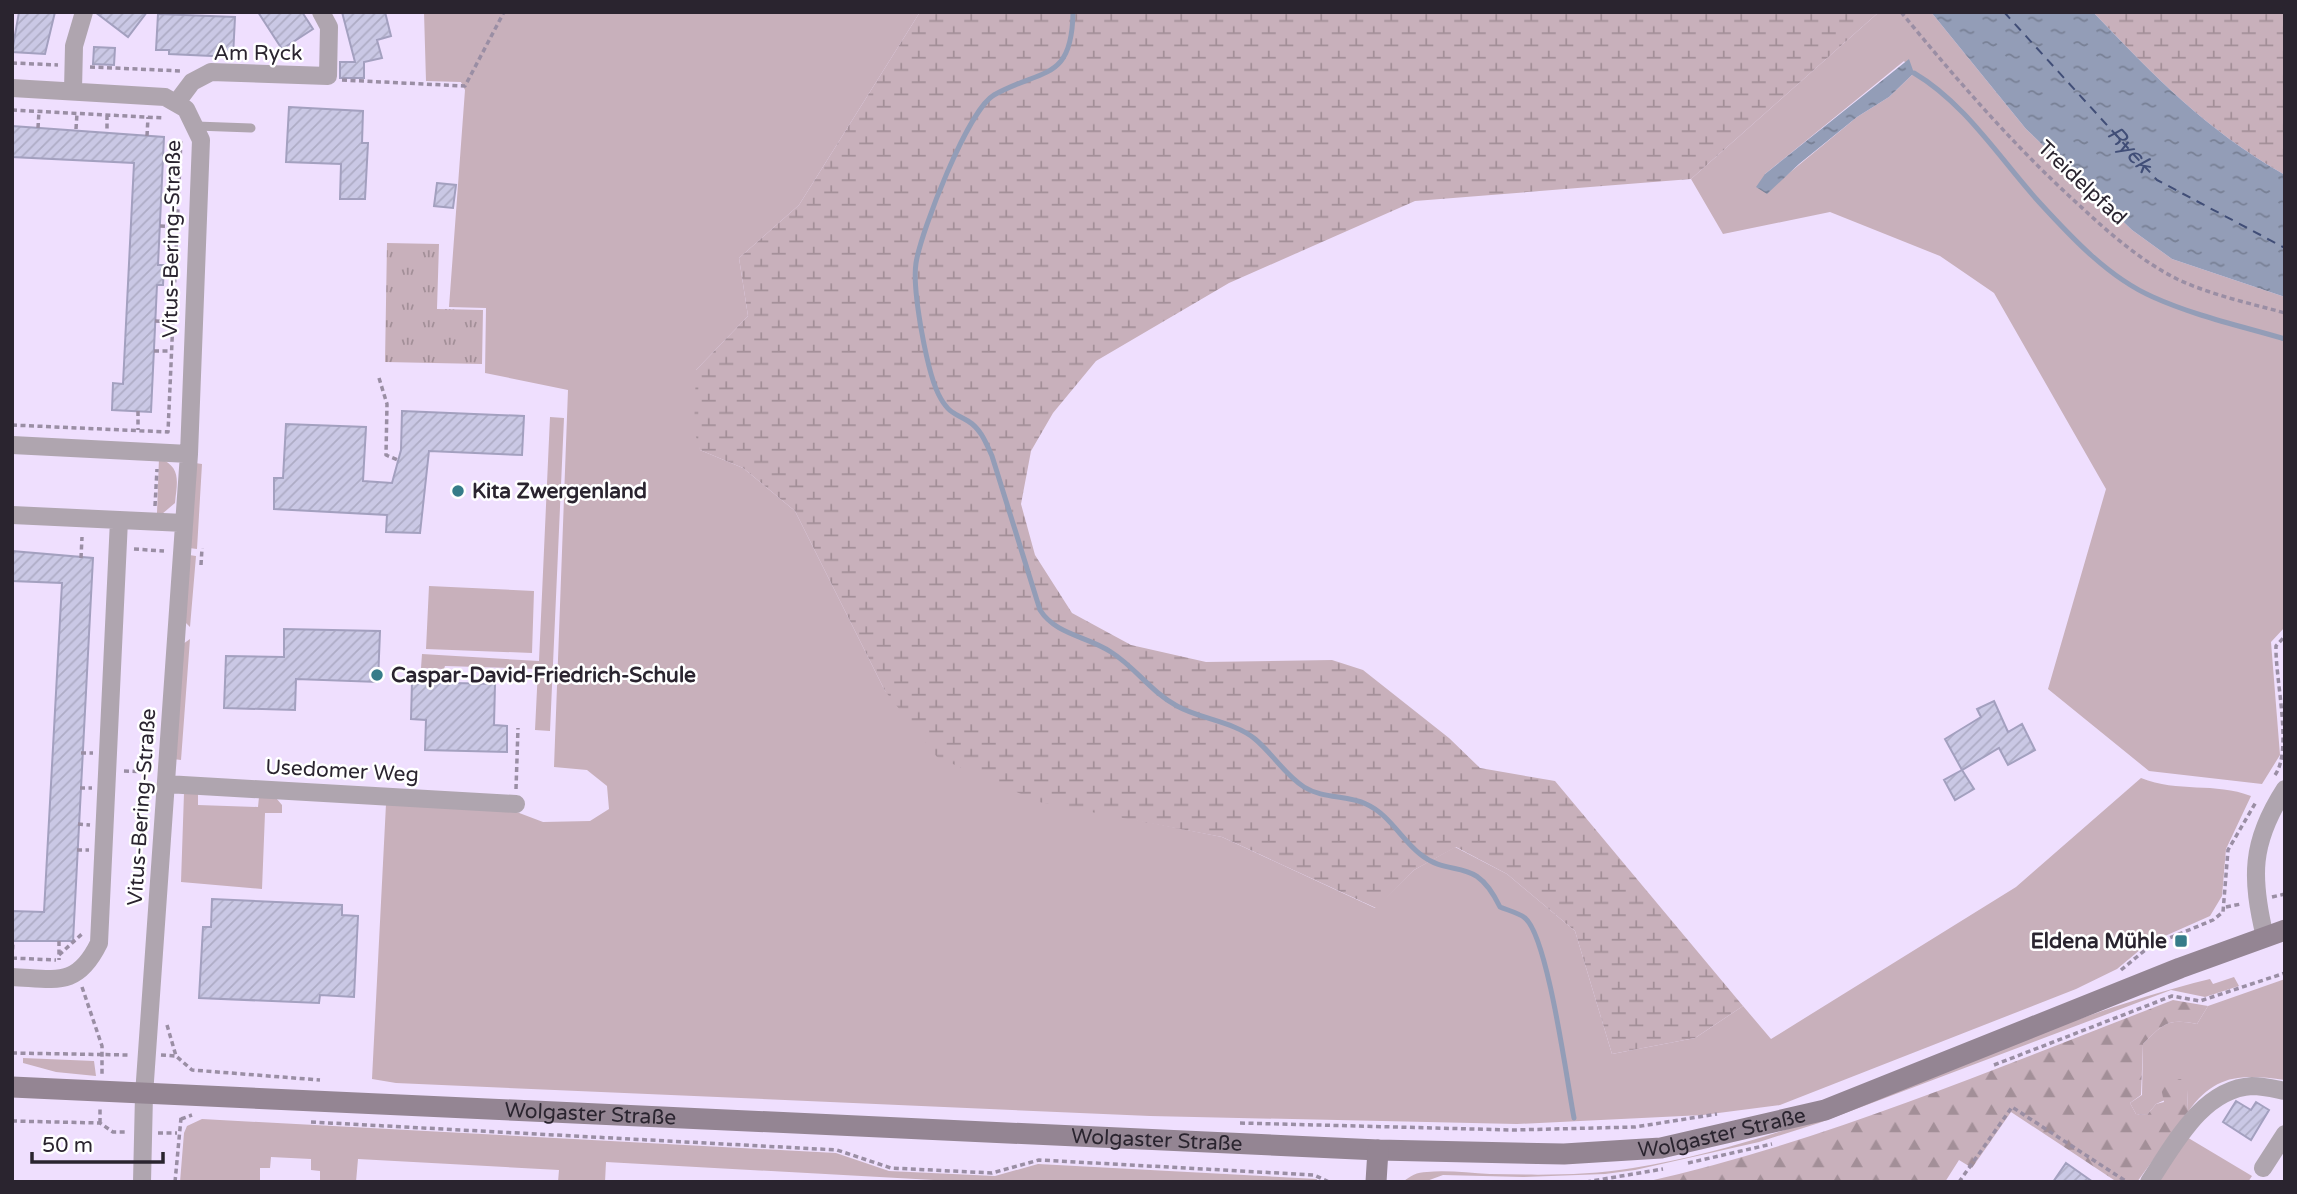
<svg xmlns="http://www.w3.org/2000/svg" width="2297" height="1194" font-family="'Varela Round',sans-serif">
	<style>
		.grass { fill: #c8b0bb; fill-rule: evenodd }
		.forest { fill: url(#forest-firs) }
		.wetland { fill: url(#wetland-marsh) }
		.park { fill: url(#park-tufts) }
		.water { fill: url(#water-ripples) }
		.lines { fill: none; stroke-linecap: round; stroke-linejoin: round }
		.stream { stroke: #939db7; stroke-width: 5 }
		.ferry { stroke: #414e77; stroke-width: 2; stroke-dasharray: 9 7; stroke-linecap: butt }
		.building { fill: url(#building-hatch); stroke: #a3a0bf; stroke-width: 2 }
		.path { stroke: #9a8ea4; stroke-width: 3.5; stroke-dasharray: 5 3.5; stroke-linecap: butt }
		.service { stroke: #afa5af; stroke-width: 9 }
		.minor { stroke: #afa5af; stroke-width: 18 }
		.secondary { stroke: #948593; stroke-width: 21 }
		.poi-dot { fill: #367c89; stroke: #fff; stroke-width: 2.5 }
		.labels { text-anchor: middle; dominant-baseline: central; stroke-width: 5; stroke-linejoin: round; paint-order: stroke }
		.street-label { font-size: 21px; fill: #2a242f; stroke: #fff }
		.poi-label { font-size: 21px; font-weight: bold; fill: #2a242f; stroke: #fff; text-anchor: start }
		.water-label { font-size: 23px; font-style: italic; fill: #414e77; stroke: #fff }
	</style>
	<defs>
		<pattern id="forest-firs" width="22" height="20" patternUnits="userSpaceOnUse" patternTransform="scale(1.75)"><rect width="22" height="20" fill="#c8b0bb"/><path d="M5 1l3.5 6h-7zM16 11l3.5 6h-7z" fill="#a38f98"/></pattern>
		<pattern id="wetland-marsh" width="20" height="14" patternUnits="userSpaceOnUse" patternTransform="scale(1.75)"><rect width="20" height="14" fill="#c8b0bb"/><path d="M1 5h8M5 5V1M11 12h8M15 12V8" fill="none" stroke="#a38f98"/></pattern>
		<pattern id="park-tufts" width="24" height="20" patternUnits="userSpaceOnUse" patternTransform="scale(1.75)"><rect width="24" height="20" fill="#c8b0bb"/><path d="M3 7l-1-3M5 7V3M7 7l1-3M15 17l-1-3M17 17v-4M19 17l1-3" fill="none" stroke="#a38f98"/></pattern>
		<pattern id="water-ripples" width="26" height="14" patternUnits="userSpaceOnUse" patternTransform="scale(1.75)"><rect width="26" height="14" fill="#939db7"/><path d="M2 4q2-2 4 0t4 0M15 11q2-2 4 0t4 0" fill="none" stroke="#788095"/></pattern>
		<pattern id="building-hatch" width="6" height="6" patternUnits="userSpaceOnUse" patternTransform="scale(1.75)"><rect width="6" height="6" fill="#cac8e5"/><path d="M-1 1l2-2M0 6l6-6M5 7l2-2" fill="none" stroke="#aeacc5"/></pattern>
	</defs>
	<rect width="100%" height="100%" fill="#efdffe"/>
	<path class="grass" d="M424 12H920L799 205 739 258 748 316 696 370 700 450 743 468 795 511 885 691 1137 820 1222 837 1375 908 1414 870 1455 847 1507 874 1575 931 1612 1054 1695 1038 1743 1006 1771 1039 2016 887 2141 778C2178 793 2215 782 2251 796L2226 849 2222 896 2210 916 2147 944 2117 969 2076 989 1780 1105 1703 1115 1517 1124 1150 1116 396 1083 372 1079 386 804 514 811 543 822 590 821 609 809 607 786 587 770 554 767 568 390 485 373 486 308 449 307 465 90 461 82 426 81Z
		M1879 12H1931L2026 129 2132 230 2172 259 2285 297V627L2271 642 2280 755 2262 784 2149 771 2048 689 2106 489 1994 293 1940 256 1830 212 1723 234 1691 179ZM1904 61 1914 73 1889 97 1857 117 1771 188 1765 174Z
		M550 417 564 418 550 731 535 730 538 669 445 666 444 669 421 668 422 654 539 661Z
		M159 458C182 467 177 482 175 503L162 514 157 513Z
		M195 463 202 464 197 549 189 548Z
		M189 555 196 556 190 627 184 621Z
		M429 586 534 591 532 653 426 649Z
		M190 639 181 760 173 759 183 644Z
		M184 793 198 794V805L258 807 259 797 276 798 282 805V813H265L262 889 181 882Z
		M2234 977 2239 986 2205 997 2171 990 1819 1123 1759 1142 1635 1170 1605 1174 1523 1177 1443 1175 1424 1182H1403C1410 1176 1417 1172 1427 1172 1447 1170 1469 1173 1490 1174 1538 1175 1586 1176 1633 1168 1835 1135 2013 1027 2210 979L2213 984Z
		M2285 979V1080C2241 1074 2215 1074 2188 1112L2187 1090 2156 1104 2147 1115 2136 1114 2130 1103 2142 1095 2143 1044C2163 1024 2168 1018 2197 1024L2208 1006Z
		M23 1058 94 1061 96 1076 56 1072 23 1063Z
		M202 1119 836 1153 889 1171 995 1176 1038 1164 1317 1179 1316 1182H970L606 1162 605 1182H558L559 1170 358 1159 356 1182H320V1171L311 1170V1159L271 1157 270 1168H260V1182H180L184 1133 187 1126Z
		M2185 1136 2252 1176 2248 1182H2158Z"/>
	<path class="forest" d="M2173 1000 2208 1006 2197 1024C2168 1018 2163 1024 2143 1044L2141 1095 2130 1103 2136 1114 2147 1115 2156 1104 2164 1102 2161 1088 2170 1079H2181L2187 1090 2188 1112 2137 1182H2117L2011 1112 1972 1168 1959 1160 1945 1182H1645C1827 1141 1999 1067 2173 1000Z"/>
	<path class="wetland" d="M920 12H1879L1691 179 1415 201 1229 283 1096 361 1053 413 1031 451 1021 504 1035 555 1072 613 1131 645 1206 662 1332 660 1363 670 1449 738 1480 768 1555 781 1743 1006 1695 1038 1612 1054 1575 931 1507 874 1456 847 1414 870 1376 908 1222 837 1039 802 937 757 885 691 795 511 743 468 700 450 694 430 696 370 748 316 739 258 799 205Z
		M2093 12H2285V175C2206 130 2155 77 2093 12Z"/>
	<path class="park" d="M387 243 439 244 437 309 483 310 482 364 385 362Z"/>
	<path class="water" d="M1931 12H2093C2155 77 2206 130 2285 175V297L2172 259 2132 230 2026 129Z
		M1909 59 1914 73 1889 97 1857 117 1799 164 1767 194 1756 187 1765 174Z"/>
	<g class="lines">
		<path class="stream" d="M1073 12C1072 82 1042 68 994 95 968 110 921 231 916 263 912 289 927 376 941 399 950 414 955 413 968 421 981 429 986 443 992 456L1040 610C1056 635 1087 636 1111 652 1135 667 1151 692 1177 706 1200 719 1235 722 1255 739 1273 754 1284 774 1304 787 1323 799 1347 795 1366 804 1389 814 1401 839 1420 854 1452 880 1474 853 1500 907 1507 910 1519 913 1525 918 1548 937 1567 1082 1574 1118
			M1914 73C1965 103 2000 159 2039 202 2071 237 2109 278 2153 297 2195 316 2241 326 2285 339"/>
		<path class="ferry" id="s1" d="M2004 12 2157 180 2285 248"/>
	</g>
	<path class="building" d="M19 12H55L45 54 12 52Z
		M95 12H147L128 37Z
		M258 12H302L313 29 282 49Z
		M342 12H385L391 36 377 40 382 58 364 62V78H340V62H355Z
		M158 14 235 17 233 57 169 54V50H156Z
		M94 47 115 48 114 65 93 64Z
		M289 107 363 111 362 143H368L365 199H340L341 164 286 162Z
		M12 126 164 137 158 265H164L163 285H157L151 412 112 410 113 383 123 384 134 163 12 157Z
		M437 183 456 185 453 208 434 206Z
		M402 411 524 416 522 455 429 451 420 533 386 532 387 515 274 509V478H283L286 424 366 427 363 481 392 483 401 450Z
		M12 551 93 558 73 941H12V911L44 912 62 583 12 581Z
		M284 629 380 631 378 682 296 679 295 710 224 708 226 656 284 657Z
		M412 682 495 684 494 725 507 726V752L425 750 426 720 411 719Z
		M1994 701 2008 732 2022 724 2035 750 2008 765 1999 748 1962 770 1945 739 1981 717 1977 709Z
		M1962 770 1974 789 1955 800 1944 780Z
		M212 899 342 905V915L358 916 354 997 320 995 319 1003 199 998 203 927H211Z
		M2236 1101 2251 1110 2256 1102 2269 1110 2251 1140 2223 1122Z
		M2066 1163 2093 1182H2053Z"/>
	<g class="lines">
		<path class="path" d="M1901 12C1957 80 2014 146 2079 205 2109 233 2141 261 2177 279 2211 295 2249 303 2285 313
			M12 63 58 65
			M90 67 181 71
			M342 80 465 86 504 12
			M12 110 164 118
			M107 115V131
			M38 128 39 111
			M76 129 77 113
			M147 136 148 117
			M161 199H178
			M160 226 177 227
			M164 276H175
			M155 321 172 322
			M154 351H171
			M379 378 387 404 386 455 398 460
			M138 411V430
			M12 425 168 432 181 139
			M155 506 157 469
			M134 549 164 551
			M81 558 82 537
			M201 565 202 548
			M81 753H93
			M124 771 152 772
			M2275 775C2293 750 2275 679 2276 646L2285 636
			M80 788H92
			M516 789 518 728
			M78 824 90 825
			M77 850H89
			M2285 854V878
			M2272 897 2285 894
			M2226 907 2241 904
			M59 941V960
			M59 955 83 933
			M12 958 56 960
			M12 958 13 941
			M2121 970 2150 946 2213 920 2223 912 2228 850 2256 802
			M82 987 102 1046V1074
			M167 1025 176 1056 192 1070 320 1080
			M12 1053 129 1055
			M161 1055 176 1056
			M1994 1065 2172 996 2200 1001 2285 973
			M181 1119 192 1115
			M12 1121 100 1123 113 1132H126
			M311 1122 837 1150 891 1168 992 1173 1039 1160 1314 1175 1329 1182
			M100 1123V1109
			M1240 1123 1512 1130 1635 1127 1717 1114
			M158 1133H177
			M1688 1163 1772 1144
			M175 1182 181 1118
			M1586 1182 1663 1169
			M1959 1182 2012 1107 2127 1182"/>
		<path class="service" d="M196 126 251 128"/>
		<path class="minor" d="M12 88 165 97 186 109 201 140 189 454 144 1095 142 1182
			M73 90 74 46 84 12
			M177 102 192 82 211 72 328 76 329 27 321 12
			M12 445 189 454
			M12 515 184 523
			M166 784 516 804
			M2265 937C2251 878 2250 843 2285 789
			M12 977C56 979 77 988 99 943L119 520
			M2263 1168 2285 1134
			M2149 1182C2174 1145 2202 1089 2252 1086 2263 1086 2275 1089 2285 1091"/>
		<g class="secondary">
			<path id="s2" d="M12 1087 1378 1150 1564 1154 1661 1148 1825 1110 2180 968 2285 930"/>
			<path d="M1376 1182 1378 1150"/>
		</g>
	</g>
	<g class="poi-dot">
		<circle cx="458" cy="491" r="7"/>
		<circle cx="377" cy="675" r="7"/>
		<rect x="2174" y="934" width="14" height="14" rx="3.5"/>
	</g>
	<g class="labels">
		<g class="street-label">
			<text x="258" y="53">Am Ryck</text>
			<text transform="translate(2082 183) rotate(43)">Treidelpfad</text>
			<text transform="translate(172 239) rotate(-89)">Vitus-Bering-Straße</text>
			<text transform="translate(342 771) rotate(3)">Usedomer Weg</text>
			<text transform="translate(142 807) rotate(-86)">Vitus-Bering-Straße</text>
			<text stroke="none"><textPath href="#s2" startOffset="579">Wolgaster Straße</textPath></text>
			<text stroke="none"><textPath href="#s2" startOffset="1713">Wolgaster Straße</textPath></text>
			<text stroke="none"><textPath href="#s2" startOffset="1146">Wolgaster Straße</textPath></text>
		</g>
		<g class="poi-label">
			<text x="472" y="491">Kita Zwergenland</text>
			<text x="391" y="675">Caspar-David-Friedrich-Schule</text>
			<text x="2167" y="941" text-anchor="end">Eldena Mühle</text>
		</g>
		<g class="water-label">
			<text stroke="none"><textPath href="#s1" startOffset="186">Ryck</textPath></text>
		</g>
	</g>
	<rect width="2297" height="1194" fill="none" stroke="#2a242f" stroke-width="28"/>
	<path d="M32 1152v10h131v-10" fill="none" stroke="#2a242f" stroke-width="3.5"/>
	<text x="42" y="1152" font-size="21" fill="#2a242f" stroke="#ffffff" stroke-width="5" paint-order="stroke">50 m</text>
</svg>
